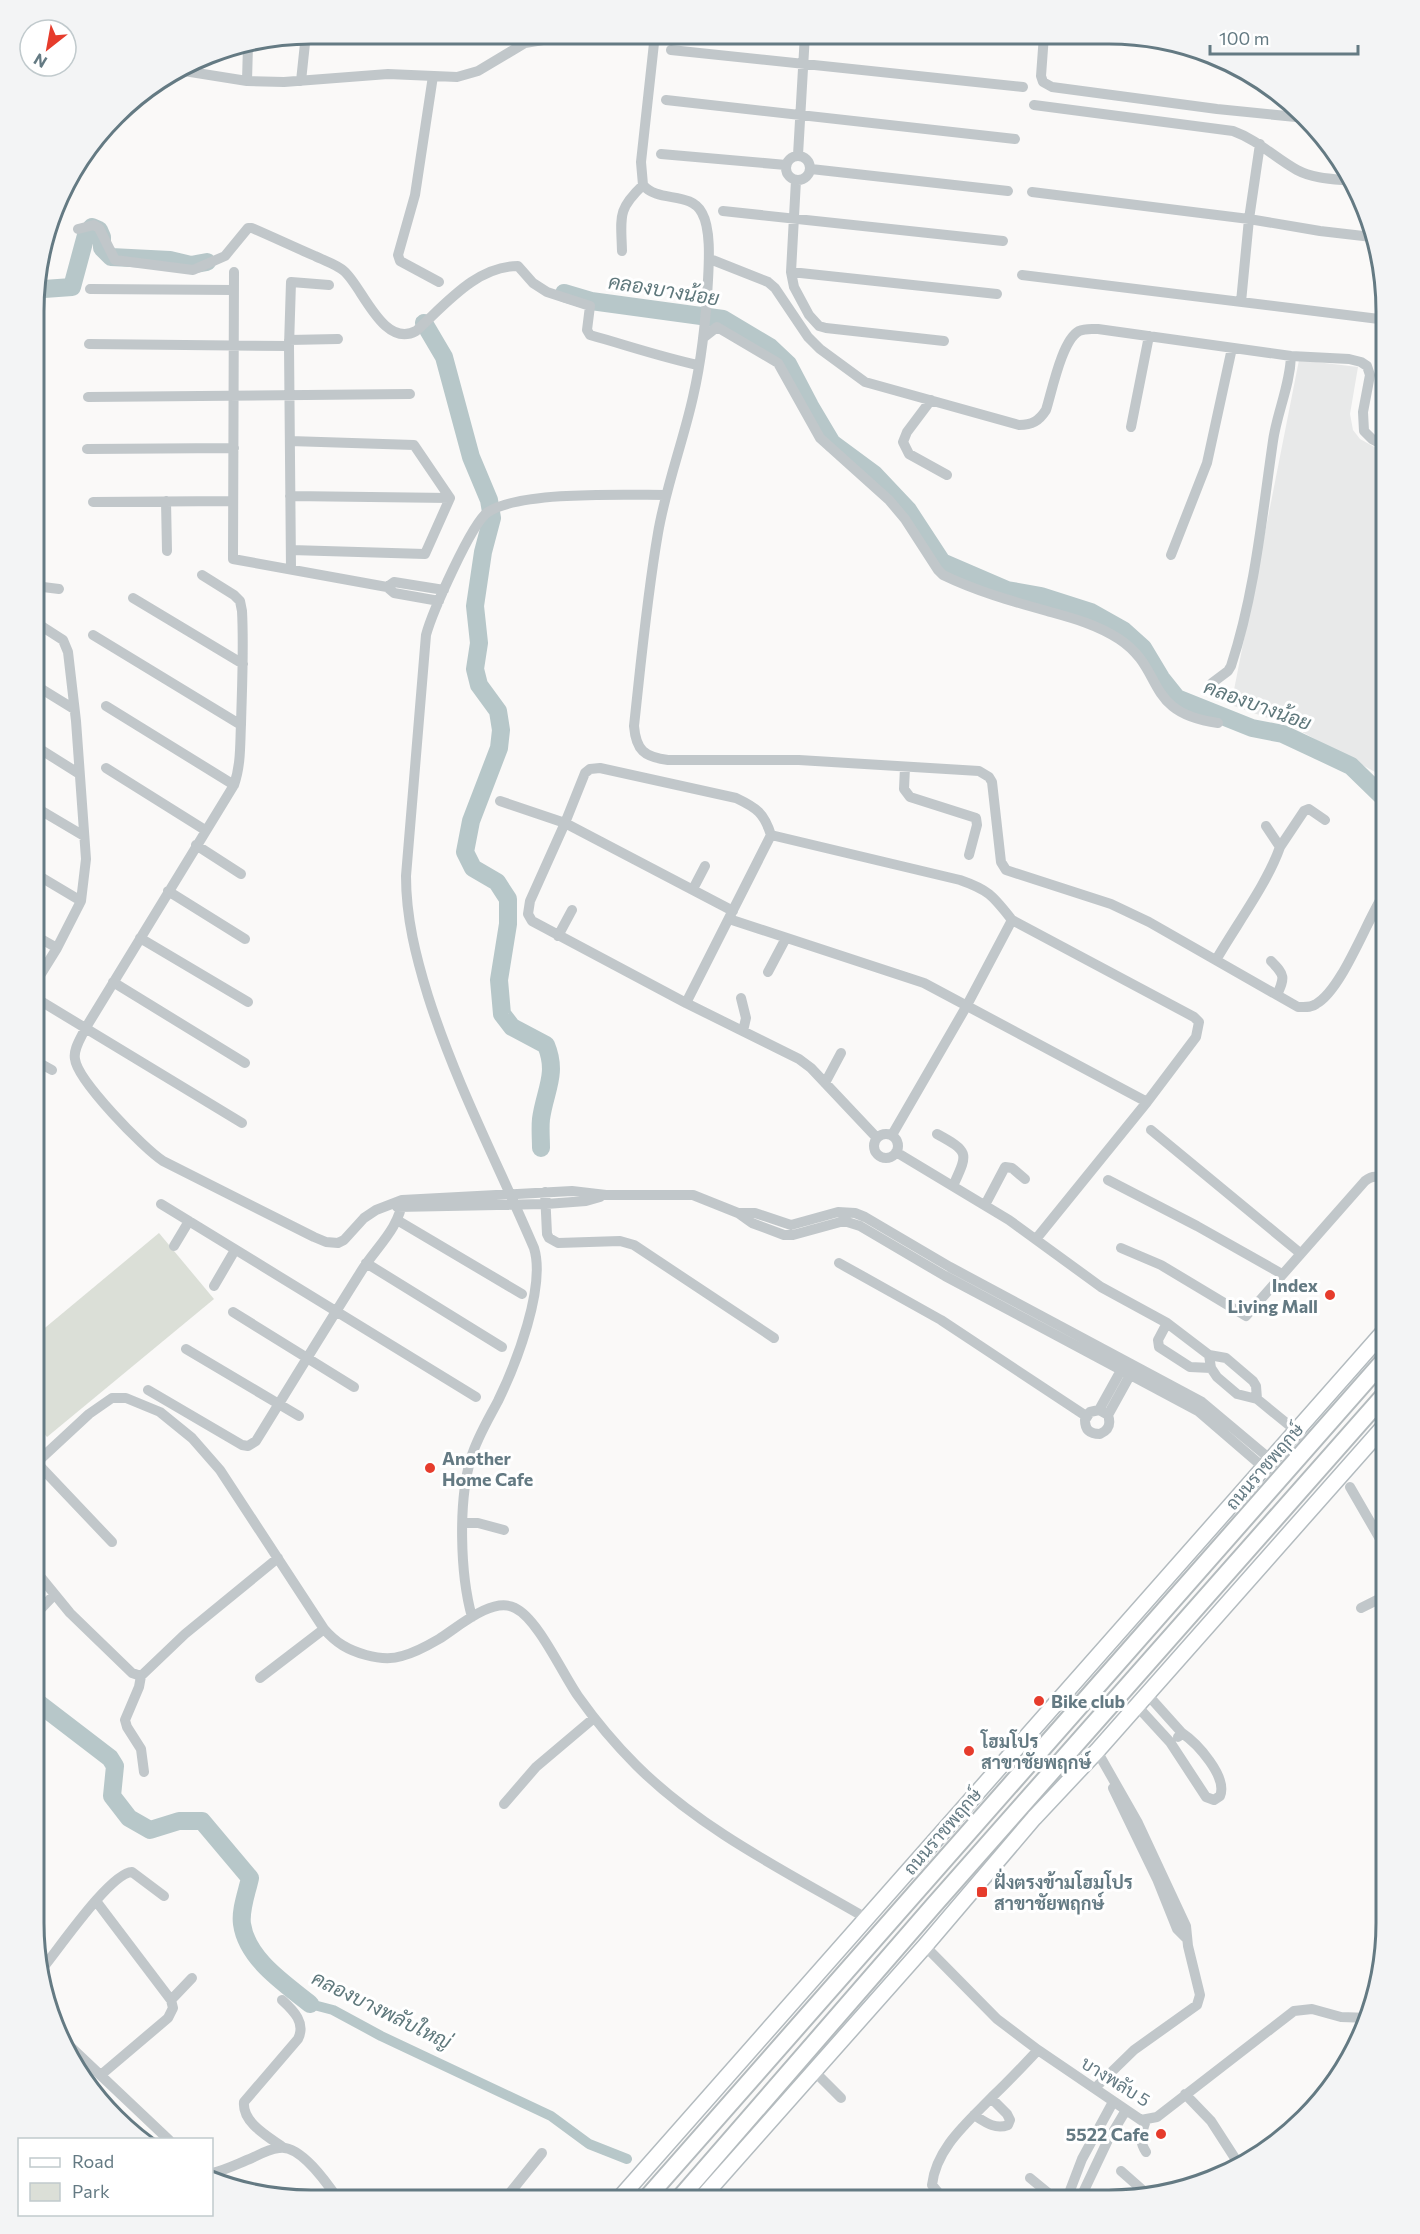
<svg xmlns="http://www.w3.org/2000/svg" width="1420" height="2234" font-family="Commissioner,Sarabun,sans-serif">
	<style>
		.built { fill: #e8e9e9 }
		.green { fill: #dbdfd7 }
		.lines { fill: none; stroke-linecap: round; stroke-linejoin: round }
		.canal { stroke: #b7c7c9; stroke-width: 10 }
		.river { stroke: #b7c7c9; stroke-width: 18 }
		.secondary-casing { stroke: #b3bbbf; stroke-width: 18 }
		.primary-casing { stroke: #b4bbbe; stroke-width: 20 }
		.minor { stroke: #c1c7ca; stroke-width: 10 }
		.secondary { stroke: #fff; stroke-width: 15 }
		.primary { stroke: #fff; stroke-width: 16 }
		.poi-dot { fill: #e63c2c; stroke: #fff; stroke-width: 2 }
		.labels { text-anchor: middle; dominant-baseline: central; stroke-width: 6; stroke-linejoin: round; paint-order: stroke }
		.poi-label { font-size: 18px; font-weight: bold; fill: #647a83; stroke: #fff; text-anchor: start }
		.street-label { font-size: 18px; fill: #647a83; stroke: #fff }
		.water-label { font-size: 20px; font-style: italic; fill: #5f787c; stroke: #fff }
		.rim { fill: none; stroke: #647a83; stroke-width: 3 }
	</style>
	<rect width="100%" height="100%" fill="#faf9f8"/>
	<path class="built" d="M1299 360 1358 367 1350 414 1353 430 1360 439 1387 454V785L1375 772 1293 727 1231 705Z"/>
	<path class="green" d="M159 1233 214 1299 47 1437 34 1422V1337Z"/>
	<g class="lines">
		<path class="canal" d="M310 2004 333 2010 381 2036 551 2116 589 2144 627 2159
			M712 2199 714 2200"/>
		<path class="river" d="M35 287 44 289 72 287 86 235 92 227 99 230 102 237V248L111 257 170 260 191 265 207 262
			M564 293 591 301 723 319 770 347 788 364 810 406 832 443 874 474 908 510 942 562 1007 590 1041 596 1091 612 1123 630 1143 648 1161 678 1177 698 1252 728 1283 734 1351 766 1387 801
			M424 323 444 357 471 457 489 500 492 518 483 552 475 606 479 643 475 669 479 685 498 711 501 730 499 748 471 821 465 852 473 868 497 882 508 899V924L499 980 502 1014 512 1027 546 1045C558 1074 545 1090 541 1119 540 1128 541 1139 541 1148
			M33 1699 110 1758 115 1766 112 1796 129 1818 150 1830 179 1821H202L250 1878C247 1892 240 1910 242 1924 247 1959 284 1983 310 2004"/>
		<g class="secondary-casing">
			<path id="secondary" d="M618 2200 1387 1328
				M700 2200 925 1946 1034 1818 1097 1751 1387 1423"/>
		</g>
		<g class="primary-casing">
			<path id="primary" d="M645 2200 1387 1357
				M678 2200 934 1905 1387 1392"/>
		</g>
		<path class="minor" d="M655 34 641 162 643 185C658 203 691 191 702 213 711 229 709 261 708 280 706 319 702 358 693 397 683 442 666 486 658 533 647 596 641 662 634 726 636 750 644 757 668 760H799L979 771 989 777 992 782 1001 862 1006 870 1111 904 1149 922 1298 1007C1305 1007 1311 1008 1316 1004 1343 989 1368 916 1387 889
			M1044 35 1041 76 1043 82 1052 87 1217 109 1306 118
			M671 50 1023 87
			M178 70 247 81 284 82 388 74 457 77 478 71 525 43 549 39 659 34
			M433 76 415 195 398 255 400 261 439 282
			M247 81 248 45
			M301 81 306 34
			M666 100 1015 139
			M1034 105 1233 131C1258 140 1275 158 1297 170 1314 179 1335 179 1353 181
			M661 154 786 165
			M798 155 805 34
			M786 168a12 12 0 1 1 24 0a12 12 0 1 1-24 0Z
			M811 169 1008 191
			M796 180 791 272 794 287 809 315 819 326 826 328 944 341
			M1032 192 1249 219 1320 231 1372 237
			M723 211 1003 241
			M78 229 94 225 99 228 115 260 193 270 225 256 248 228H252C273 237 294 247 315 256 325 261 336 264 344 271 362 286 383 349 416 331 445 305 476 266 518 266L533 283 547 292 590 306 587 330 590 335C626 345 661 357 698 365
			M622 251C621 216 617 210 643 185
			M710 259 768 282 775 288 808 337 820 349 865 382 1019 425C1032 425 1039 421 1046 410 1052 391 1062 340 1079 331 1085 328 1092 329 1098 329L1291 356 1349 359 1361 362 1367 366 1370 375 1363 412 1364 431 1372 439 1387 447
			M234 272 233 559 387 587
			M791 272 997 294
			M1022 275 1387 320
			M90 289 234 290
			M1241 302 1249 219 1260 144
			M703 338 717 327 778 363 820 438 889 500 905 519 938 570 943 575C976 591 1011 601 1047 611 1072 618 1096 624 1119 639 1166 670 1143 713 1218 723
			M289 340 338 339
			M89 344 289 346
			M88 397 410 394
			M931 400 907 432 903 442 909 454 947 475
			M1381 403 1387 404
			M1131 427 1149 336
			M290 441 414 445 450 498 425 554 291 550
			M87 449 234 448
			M290 496 450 498
			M166 501 167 551
			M93 502 233 501
			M1171 555 1207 463 1232 348
			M291 569 289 346 291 282 329 285
			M202 575 234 595 240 601 242 611C244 648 242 686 241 724 240 745 241 765 234 785L85 1029C81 1038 73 1049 75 1059 77 1080 144 1149 163 1161L314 1237 326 1242 338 1243 344 1240 364 1218 376 1210 402 1200 572 1191 606 1195H693L738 1213 752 1223 784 1235H793L844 1221 860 1226 945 1276 1198 1411 1263 1467
			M35 586 59 589
			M133 598 243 664
			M439 601 394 593 387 587 394 582 444 590
			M93 635 241 725
			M1212 683 1228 671 1231 666C1255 593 1262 516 1273 441 1277 412 1290 386 1291 356
			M35 685 74 709
			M106 706 234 785
			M35 746 78 773
			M905 767 904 789 910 797 976 818 977 825 969 855
			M106 768 205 830
			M500 801 565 823 733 911
			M35 807 84 836
			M196 845 241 874
			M1280 847 1304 811 1309 809 1325 820
			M34 873 81 901
			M693 889 705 866
			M168 891 245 939
			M729 919 924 983 1147 1102
			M34 935 57 948
			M558 936 572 910
			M140 938 248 1002
			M1216 960C1236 925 1267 884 1280 847L1266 826
			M1271 961C1285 975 1285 977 1277 995
			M768 972 786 938
			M113 982 245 1063
			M34 985 57 948 81 901 86 859 76 721 68 652 63 640 35 622
			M34 997 242 1123
			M741 998 746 1018 743 1031
			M686 1003 771 835
			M34 1060 52 1070
			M825 1083 841 1053
			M1151 1130 1300 1253
			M937 1134C970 1152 968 1153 953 1186
			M874 1146a12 12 0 1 1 24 0a12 12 0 1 1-24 0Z
			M892 1135 966 1007 1012 920
			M877 1138 811 1068 799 1059 686 1003 532 921 528 914 530 901 565 823 585 773 590 769 600 768 736 798C757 808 764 813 771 835L960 880C989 890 993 896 1012 920L1194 1017 1199 1022 1196 1037 1147 1102 1036 1239
			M896 1152 1009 1220 1101 1287 1167 1323 1209 1355 1226 1358 1253 1381 1256 1386 1257 1399
			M1108 1180 1197 1226 1282 1274
			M545 1192 547 1234 549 1238 558 1243 620 1241 634 1245 774 1338
			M161 1204 476 1397
			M985 1205 1005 1167 1012 1168 1025 1179
			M397 1207 546 1204 586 1201 600 1197
			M738 1213H755L791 1225 838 1212 855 1213 865 1217 950 1267 1202 1402 1270 1459
			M397 1220 522 1294
			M174 1246 189 1221
			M1121 1248 1161 1265 1246 1316 1365 1181C1374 1174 1379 1176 1387 1183
			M366 1263 502 1347
			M839 1263 941 1320 1086 1416
			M214 1286 235 1250
			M233 1312 354 1387
			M1167 1323 1158 1340 1159 1347 1190 1367 1211 1368
			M186 1349 299 1416
			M1209 1355 1211 1368 1217 1377 1237 1394 1257 1399 1295 1430
			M148 1390 242 1445 248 1446 256 1441C291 1384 326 1327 362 1270 375 1249 401 1226 402 1200
			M1099 1410 1124 1365
			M1108 1415 1099 1410 1090 1412 1085 1420C1085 1430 1090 1434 1100 1434 1109 1430 1111 1424 1108 1415L1134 1368
			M36 1462 112 1542
			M34 1465 89 1414 112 1398H126L160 1412 192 1438 220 1470 324 1629C336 1643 348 1650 366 1655 377 1658 390 1660 402 1656 414 1653 427 1646 439 1639 457 1628 492 1596 515 1608 538 1619 562 1673 578 1696 595 1720 615 1744 636 1765 701 1830 787 1872 866 1918
			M1350 1487 1387 1551
			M464 1523H478L504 1530
			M34 1569 70 1613 132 1673 141 1676 185 1634 278 1558
			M1361 1608 1387 1595
			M33 1617 54 1595
			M472 1617C460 1574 458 1501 471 1458 477 1438 488 1420 498 1401 516 1364 546 1287 534 1248 498 1164 456 1084 428 996 416 957 406 918 406 876L426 635C432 613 472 522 488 512 520 491 624 495 665 495
			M141 1676 139 1687 125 1720 127 1727 141 1749 144 1772
			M260 1678 324 1629
			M1147 1694 1182 1733 1178 1737
			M1137 1706 1170 1742 1206 1797 1214 1800 1220 1796C1228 1777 1197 1743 1182 1733
			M1113 1788 1157 1879 1177 1929 1186 1938
			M504 1804 536 1767 594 1718
			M96 1901 171 2000 173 2008 168 2018 102 2074
			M925 1946 997 2019 1038 2050 1141 2120 1157 2117 1294 2011 1312 2009 1341 2017 1370 2018
			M42 1969C58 1950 110 1873 132 1872L164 1896
			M171 2000 192 1978
			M282 2000C294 2011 306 2023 298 2039L244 2102C242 2123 269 2137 284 2148
			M56 2033 169 2140
			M814 2071 841 2098
			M1095 2088 1134 2050 1197 2005 1200 1995 1188 1946 1186 1926 1138 1823 1097 1751
			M1185 2094 1211 2121 1240 2166
			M974 2115C985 2122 995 2130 1008 2125L1010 2120 1007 2114 991 2098
			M1146 2152C1138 2140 1142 2133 1146 2120
			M1121 2171 1147 2194
			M212 2173C226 2170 239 2163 252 2158 260 2154 269 2149 279 2148 300 2144 327 2183 338 2199
			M1030 2178 1058 2201
			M418 2199 428 2195 438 2199
			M505 2199 542 2153
			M945 2201 932 2185C936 2148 968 2122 992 2097 1008 2082 1023 2066 1038 2050
			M1066 2201 1082 2159 1113 2102
			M1079 2201 1107 2142 1126 2110"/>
		<use href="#secondary" class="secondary"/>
		<use href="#primary" class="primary"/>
	</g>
	<g class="poi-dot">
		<circle cx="1330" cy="1295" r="6"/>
		<circle cx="430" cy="1468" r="6"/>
		<circle cx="1039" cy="1701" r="6"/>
		<circle cx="969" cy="1751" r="6"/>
		<rect x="976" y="1886" width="12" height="12" rx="3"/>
		<circle cx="1161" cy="2134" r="6"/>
	</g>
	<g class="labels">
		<g class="poi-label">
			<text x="1318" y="1285" text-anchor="end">Index<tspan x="1318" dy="21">Living Mall</tspan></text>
			<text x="442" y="1458">Another<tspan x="442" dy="21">Home Cafe</tspan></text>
			<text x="1051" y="1701">Bike club</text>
			<text x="981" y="1741">โฮมโปร<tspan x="981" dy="21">สาขาชัยพฤกษ์</tspan></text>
			<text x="994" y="1882">ฝั่งตรงข้ามโฮมโปร<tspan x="994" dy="21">สาขาชัยพฤกษ์</tspan></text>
			<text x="1149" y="2134" text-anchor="end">5522 Cafe</text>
		</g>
		<g class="street-label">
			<text transform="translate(1264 1466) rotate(-49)">ถนนราชพฤกษ์</text>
			<text transform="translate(942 1831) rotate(-49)">ถนนราชพฤกษ์</text>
			<text transform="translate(1116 2081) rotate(32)">บางพลับ 5</text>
		</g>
		<g class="water-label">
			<text transform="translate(664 289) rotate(9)">คลองบางน้อย</text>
			<text transform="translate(1258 704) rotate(20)">คลองบางน้อย</text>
			<text transform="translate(382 2009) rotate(26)">คลองบางพลับใหญ่</text>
		</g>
	</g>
	<path d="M0 0H1420V2234H0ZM311 44H1109A267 267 0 0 1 1376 311V1923A267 267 0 0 1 1109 2190H311A267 267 0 0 1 44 1923V311A267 267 0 0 1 311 44Z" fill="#f3f4f5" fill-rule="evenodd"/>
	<path class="rim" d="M311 44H1109A267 267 0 0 1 1376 311V1923A267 267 0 0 1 1109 2190H311A267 267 0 0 1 44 1923V311A267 267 0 0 1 311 44Z"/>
	<rect x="18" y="2138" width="195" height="78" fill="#ffffff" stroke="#c1cacd" stroke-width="1.5"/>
	<rect x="30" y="2158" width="30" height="9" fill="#ffffff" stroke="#c1cacd" stroke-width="1.5"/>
	<text x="72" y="2168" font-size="18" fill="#647a83">Road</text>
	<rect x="30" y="2183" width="30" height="18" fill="#dbdfd7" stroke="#c1cacd" stroke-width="1.5"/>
	<text x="72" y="2198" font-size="18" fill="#647a83">Park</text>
	<g transform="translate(48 48) rotate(211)"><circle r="28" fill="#ffffff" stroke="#c1cacd" stroke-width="1.5"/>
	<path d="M0-4.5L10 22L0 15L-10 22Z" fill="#e63c2c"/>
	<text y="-9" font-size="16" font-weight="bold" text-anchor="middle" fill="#647a83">N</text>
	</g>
	<path d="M1210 45v9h148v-9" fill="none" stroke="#647a83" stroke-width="3"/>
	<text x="1219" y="45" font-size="18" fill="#647a83" stroke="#ffffff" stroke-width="4.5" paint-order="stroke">100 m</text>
</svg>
